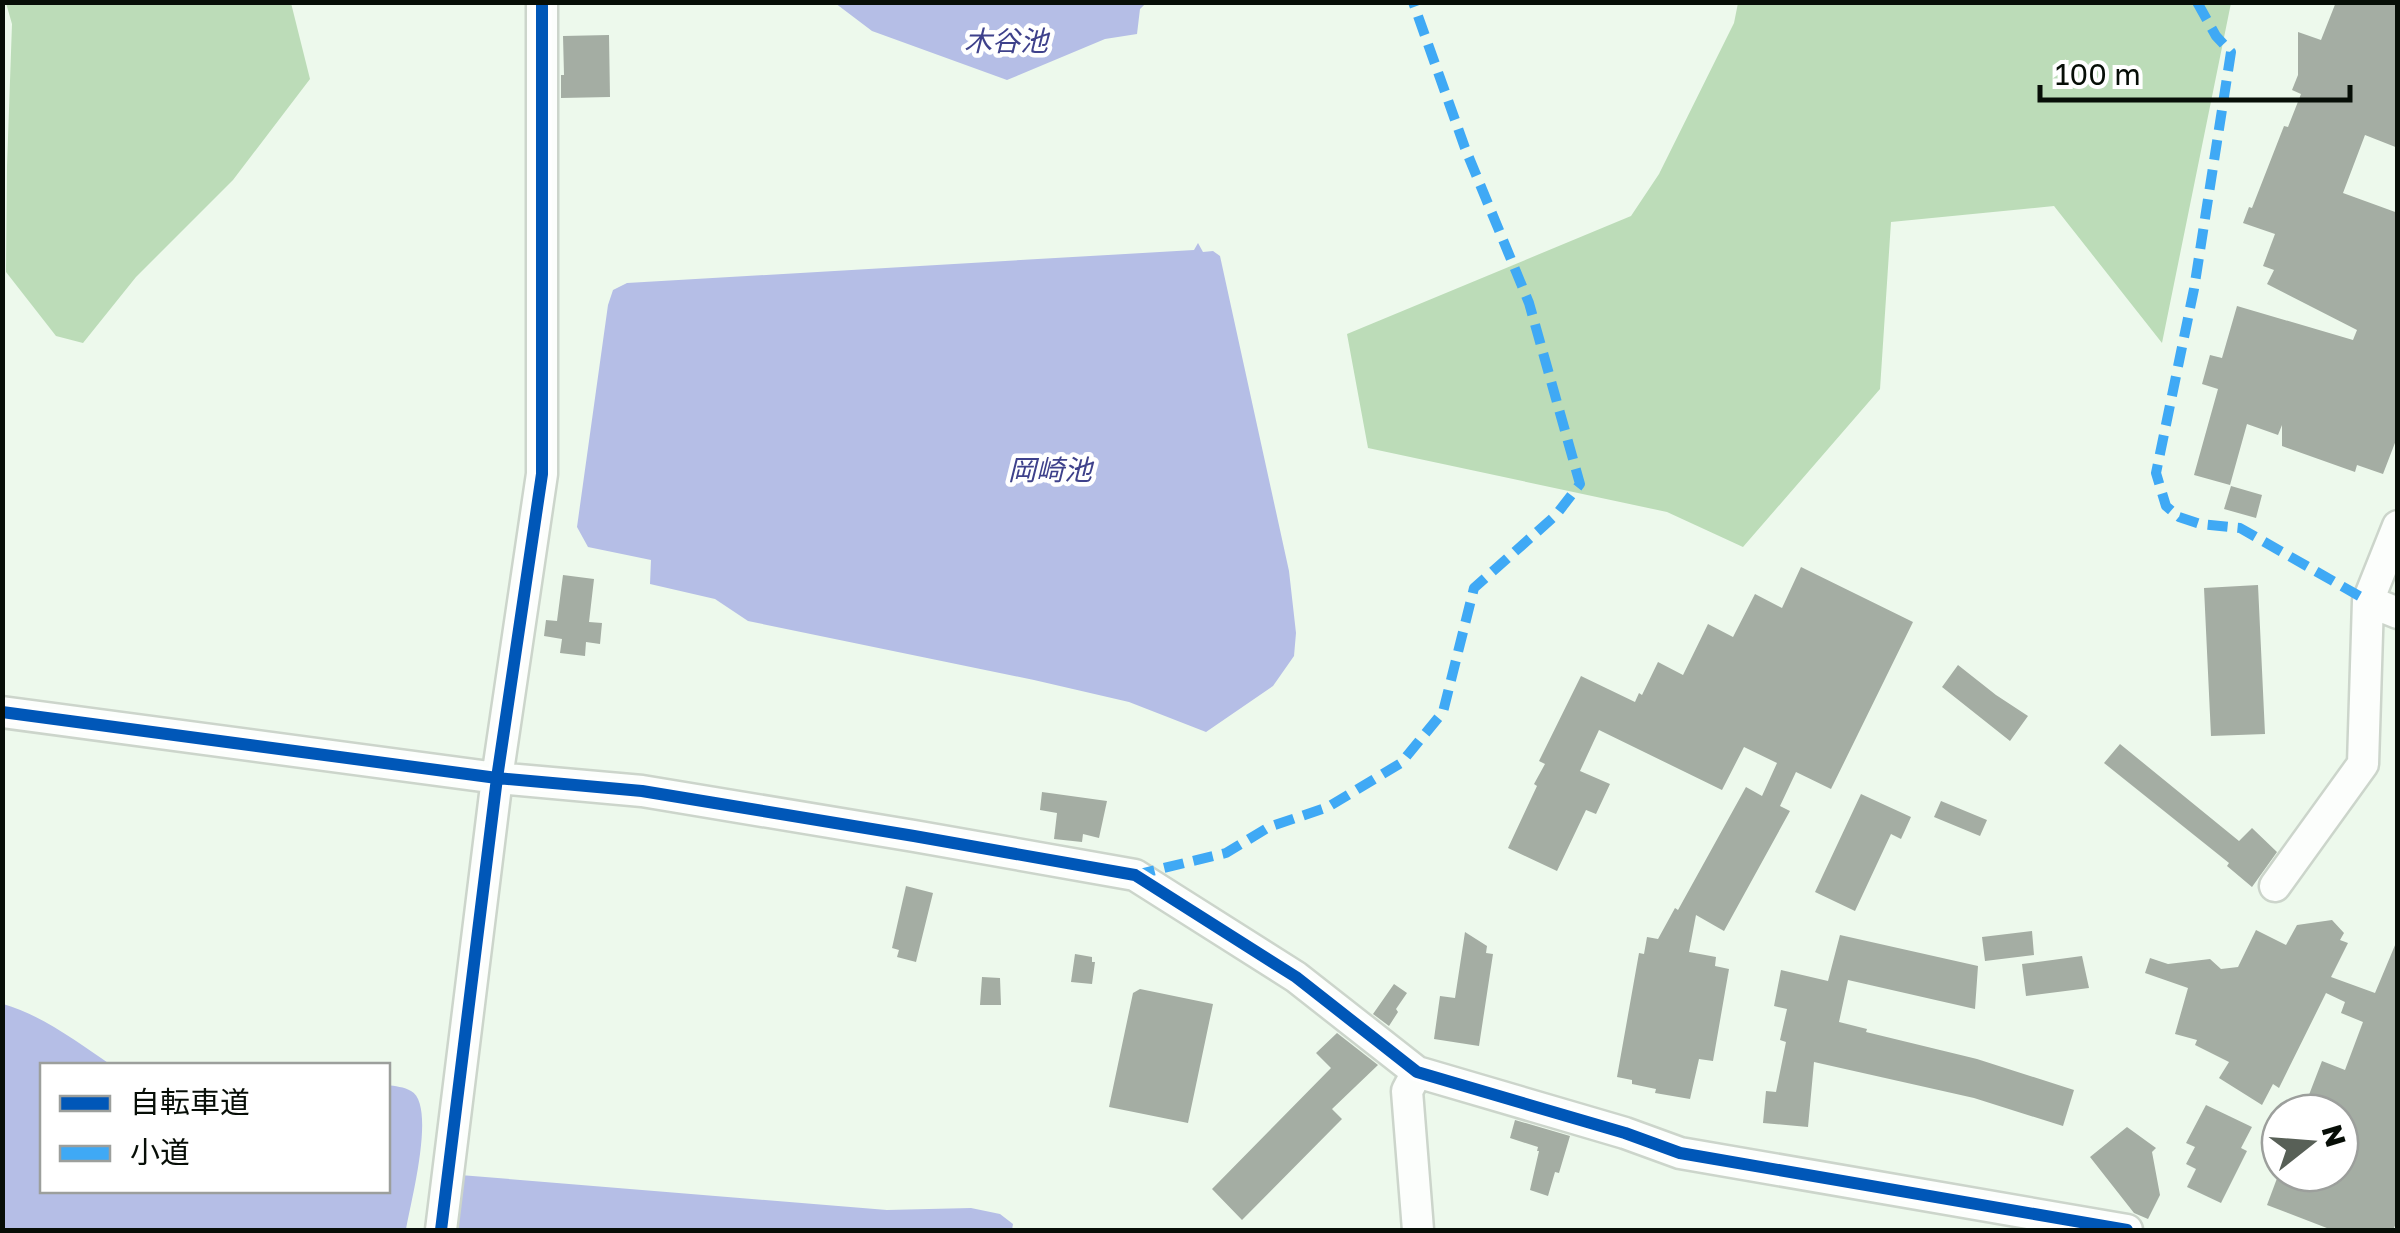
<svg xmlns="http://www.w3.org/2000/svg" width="2400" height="1233" font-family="'Golos Text','Noto Sans JP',sans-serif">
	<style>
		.forest { fill: #bcdcb8 }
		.water { fill: #b5bee6 }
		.building { fill: #a4ada3 }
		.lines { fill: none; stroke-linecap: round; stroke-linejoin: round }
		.minor-casing { stroke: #ccd5cb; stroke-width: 35 }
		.minor { stroke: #fcfefc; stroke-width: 30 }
		.quiet { stroke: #3fa9f5; stroke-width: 10; stroke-dasharray: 20 10; stroke-linecap: butt }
		.cycleway-casing { stroke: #fff; stroke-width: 19 }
		.cycleway { stroke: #0057b8; stroke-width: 12 }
		.labels { text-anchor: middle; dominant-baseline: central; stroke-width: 9; stroke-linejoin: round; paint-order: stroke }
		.water-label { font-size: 28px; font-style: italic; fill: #3e418b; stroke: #fff }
	</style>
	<rect width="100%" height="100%" fill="#edf9ec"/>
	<path class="forest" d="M6 3H291L310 79 233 180 136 277 83 343 56 336 6 272 7 166 12 24Z
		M1738 3H2231L2162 343 2054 206 1891 222 1880 389 1743 547 1667 512 1368 448 1347 334 1631 216 1659 174 1734 23Z"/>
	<path class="water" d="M835 3H1146L1140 9 1137 34 1105 39 1007 80 872 31Z
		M1198 243 1203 252 1213 251 1220 256 1289 571 1296 633 1294 656 1273 686 1206 732 1129 702 1034 680 748 621 715 599 650 584 651 560 588 547 577 527 608 305 613 290 627 283 1194 250Z
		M3 1004C40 1014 79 1043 111 1065L42 1066V1190H388V1085C394 1086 405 1087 411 1091 437 1105 410 1204 406 1230H3Z
		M460 1175 887 1210 971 1208 1000 1214 1013 1224 1012 1230H456Z"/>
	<path class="building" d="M2336 2H2398V148L2365 135 2343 193 2398 213V435L2383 474 2357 465 2355 472 2282 446V425L2278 435 2247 424 2230 485 2194 475 2218 389 2202 384 2210 355 2222 358 2237 306 2353 340 2357 330 2267 284 2274 270 2263 266 2275 234 2243 223 2249 207 2252 208 2284 126 2288 127 2301 94 2292 90 2298 75V32L2321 40Z
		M609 35 610 97 561 98V75H564L563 36Z
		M2231 486 2262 495 2256 518 2224 509Z
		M1801 567 1913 622 1831 789 1796 772 1780 806 1790 811 1724 931 1696 915 1689 952 1716 957 1715 966 1729 969 1713 1061 1699 1059 1690 1099 1655 1093 1656 1089 1632 1084V1080L1617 1077 1639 953 1644 954 1647 937 1658 939 1675 908 1678 910 1746 787 1762 796 1777 763 1744 747 1722 790 1599 730 1580 771 1610 784 1596 814 1586 810 1557 871 1508 848 1537 786 1534 784 1545 764 1539 761 1581 676 1635 702 1639 693 1642 695 1658 662 1683 675 1708 624 1733 637 1755 594 1782 608Z
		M563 575 594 579 589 622 602 623 600 644 586 642 585 656 560 653 562 639 544 636 546 620 557 621Z
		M2258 585 2265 734 2211 736 2204 588Z
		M1958 665 1996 695 2028 716 2010 741 1942 687Z
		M2120 744 2239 841 2252 828 2277 852 2252 887 2227 866 2229 863 2104 763Z
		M1042 792 1107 801 1099 838 1083 834 1082 842 1054 839 1057 813 1040 810Z
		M1861 794 1911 817 1901 839 1891 834 1855 911 1815 892Z
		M1941 801 1987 820 1980 836 1934 817Z
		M906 886 933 893 916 962 897 957 899 950 892 948Z
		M2332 920 2344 933 2340 940 2348 943 2331 977 2375 993 2398 938V1219L2393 1230H2332L2267 1205 2279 1173H2340V1113H2302L2322 1061 2345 1070 2363 1022 2341 1013 2345 1002 2326 993 2279 1088 2273 1084 2262 1105 2219 1078 2229 1062 2195 1045 2197 1040 2175 1034 2188 988 2145 973 2150 958 2168 964 2210 959 2221 969 2238 967 2256 930 2286 945 2297 925Z
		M2032 931 2034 955 1985 961 1982 937Z
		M1465 932 1487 946 1486 953 1493 954 1479 1046 1434 1039 1440 996 1455 998Z
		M1840 935 1978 966 1975 1009 1848 980 1839 1022 1867 1029 1866 1032 1977 1059 2074 1090 2063 1126 1974 1098 1814 1062 1808 1127 1763 1123 1766 1091 1776 1092 1786 1042 1780 1040 1787 1009 1774 1006 1781 970 1828 981Z
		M1075 954 1092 957V962H1095L1092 984 1071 982Z
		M2082 956 2089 988 2026 996 2022 964Z
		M982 977 1000 978 1001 1005H980Z
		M1394 984 1407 993 1396 1009 1398 1012 1389 1026 1373 1014Z
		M1140 989 1213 1004 1188 1123 1109 1107 1133 993Z
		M1337 1033 1378 1065 1332 1109 1342 1119 1242 1220 1212 1189 1331 1068 1316 1053Z
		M2206 1105 2252 1127 2241 1148 2247 1151 2221 1203 2187 1187 2196 1169 2186 1164 2195 1147 2186 1143Z
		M1515 1120 1570 1136 1559 1173 1555 1172 1548 1196 1530 1190 1539 1151H1537L1538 1147 1510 1138Z
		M2127 1127 2156 1148 2152 1152 2160 1195 2148 1219 2134 1213 2090 1157Z"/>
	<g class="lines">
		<g class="minor-casing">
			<path id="minor" d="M2368 601 2398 613
				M2 712 497 778 642 791 914 836 1135 875 1296 977 1417 1072 1625 1133 1680 1153 2127 1230
				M2275 886 2363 764 2368 601 2398 526
				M1417 1072 1407 1091 1418 1230
				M441 1230 497 778 542 474V2"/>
		</g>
		<use href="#minor" class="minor"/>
		<path class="quiet" d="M2197 2 2216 36 2231 52 2194 289 2156 473 2166 506 2179 517 2200 524 2240 528 2368 601
			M1135 875 1226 853 1269 827 1328 807 1401 763 1443 712 1474 588 1556 515 1580 484 1529 303 1465 148 1413 2"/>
		<g class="cycleway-casing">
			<path id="cycleway" d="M2 712 497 778 642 791 914 836 1135 875 1296 977 1417 1072 1625 1133 1680 1153 2127 1230
				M441 1230 497 778 542 474V2"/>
		</g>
		<use href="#cycleway" class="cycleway"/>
	</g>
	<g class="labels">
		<g class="water-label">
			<text x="1006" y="40">木谷池</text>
			<text x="1050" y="469">岡崎池</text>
		</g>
	</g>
	<rect width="2400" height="1233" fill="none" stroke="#070e07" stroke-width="10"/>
	<rect x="40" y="1063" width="350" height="130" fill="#ffffff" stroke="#9c9f9c" stroke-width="2.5"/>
	<rect x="60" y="1096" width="50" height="15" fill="#0057b8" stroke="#9c9f9c" stroke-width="2.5"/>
	<text x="130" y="1113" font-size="30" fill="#070e07">自転車道</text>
	<rect x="60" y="1146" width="50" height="15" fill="#3fa9f5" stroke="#9c9f9c" stroke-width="2.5"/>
	<text x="130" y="1163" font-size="30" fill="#070e07">小道</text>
	<g transform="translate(2310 1143) rotate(73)"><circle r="48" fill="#ffffff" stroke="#9c9f9c" stroke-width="2.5"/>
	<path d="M0-8L18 38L0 25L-18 38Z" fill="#586057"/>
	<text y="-15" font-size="28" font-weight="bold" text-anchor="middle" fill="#070e07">N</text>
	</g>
	<path d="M2040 85v15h310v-15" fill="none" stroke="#070e07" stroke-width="5"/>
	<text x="2055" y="85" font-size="30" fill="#070e07" stroke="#ffffff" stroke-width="8" paint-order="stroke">100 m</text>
</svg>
